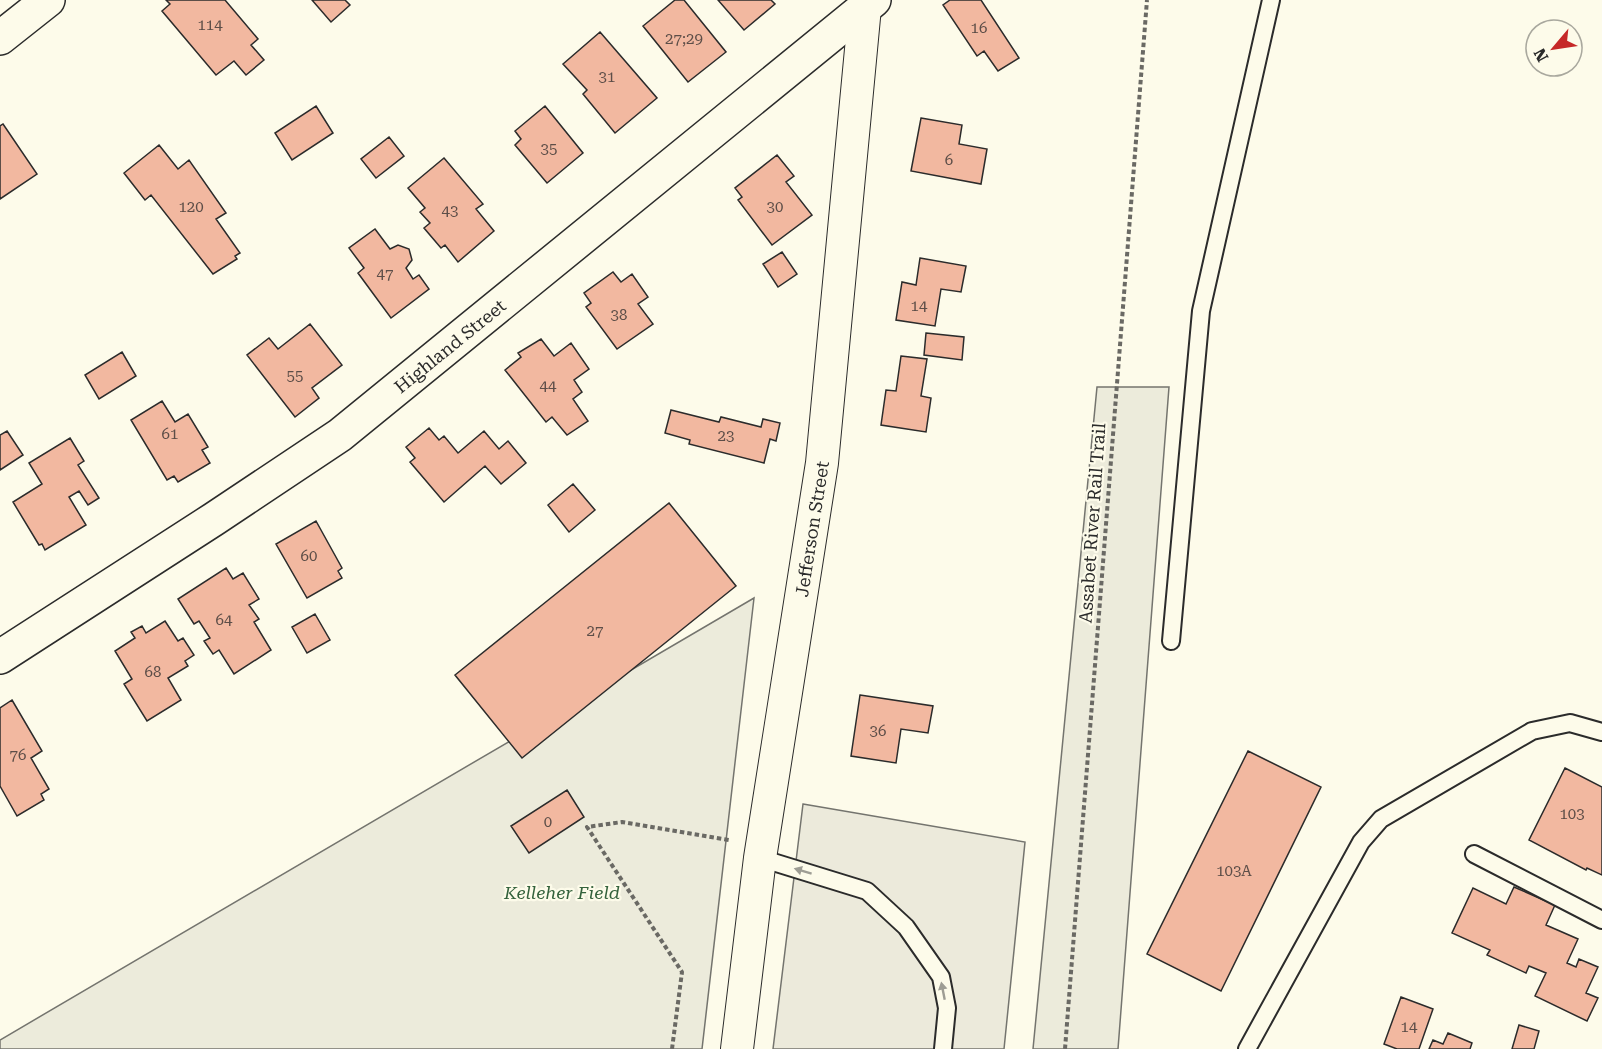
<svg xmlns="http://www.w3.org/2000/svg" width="1602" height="1049" font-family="'Roboto Serif',serif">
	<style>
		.green { fill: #ecebdb; stroke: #74746e; stroke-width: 1.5 }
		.parking { fill: #eceadb; stroke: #74746e; stroke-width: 1.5 }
		.building { fill: #f2b8a0; stroke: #2b2b2b; stroke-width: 1.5 }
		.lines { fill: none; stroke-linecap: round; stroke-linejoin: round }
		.service-casing { stroke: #2b2b2b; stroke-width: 20 }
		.minor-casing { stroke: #2b2b2b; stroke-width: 34 }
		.tertiary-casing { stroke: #2b2b2b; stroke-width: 36 }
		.secondary-casing { stroke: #2b2b2b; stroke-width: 36 }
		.path { stroke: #6a6964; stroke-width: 4; stroke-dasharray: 4.5 3; stroke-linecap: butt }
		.service { stroke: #fdfbea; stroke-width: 16 }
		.minor { stroke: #fdfbea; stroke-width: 32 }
		.tertiary { stroke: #fdfbea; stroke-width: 33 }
		.secondary { stroke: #fdfbea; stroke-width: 33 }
		.oneway { fill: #9e9d94 }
		.labels { text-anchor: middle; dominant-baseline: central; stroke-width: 4.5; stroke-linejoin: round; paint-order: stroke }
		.number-label { font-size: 15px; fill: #5d4e48 }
		.street-label { font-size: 18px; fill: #2b2b2b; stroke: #fdfbea }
		.park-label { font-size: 18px; font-style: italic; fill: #34623c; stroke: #fdfbea }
	</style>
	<rect width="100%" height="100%" fill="#fdfbea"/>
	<path class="green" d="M1097 387H1169L1118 1049H1033Z
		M754 598 702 1049H0V1040Z"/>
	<path class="parking" d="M803 804 1025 842 1004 1049H773Z"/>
	<path class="building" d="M166 0H225L258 39 251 45 264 60 246 75 234 61 216 75 162 11 170 4Z
		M312 0H345L350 5 331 22Z
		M675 0H684L726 52 688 82 643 26Z
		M718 0H771L775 4 744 30Z
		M950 0H981L1019 58 998 71 984 51 977 56 943 5Z
		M600 32 657 98 615 133 583 94 587 90 563 64Z
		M316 106 333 133 292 160 275 133Z
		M545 106 583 153 547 183 515 145 521 139 515 131Z
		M921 118 962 125 959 144 987 149 981 184 911 171Z
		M3 124 37 174 0 199V126Z
		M389 137 404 156 376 178 361 159Z
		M159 145 178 169 189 160 226 213 216 219 240 253 235 256 237 259 213 274 151 195 145 200 124 173Z
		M777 155 794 176 786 182 812 215 772 245 738 200 742 197 735 188Z
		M444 158 483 204 476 209 494 231 458 262 445 245 441 248 424 228 430 223 420 212 425 208 408 188Z
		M375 229 390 249 398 245 409 249 412 260 406 268 413 279 419 275 429 289 391 318 358 273 364 268 349 248Z
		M782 252 797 274 778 287 763 264Z
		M920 258 966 266 961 292 941 289 935 326 896 320 902 282 916 285Z
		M613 272 621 282 632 274 648 297 638 304 653 324 617 349 586 307 591 303 584 293Z
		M310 324 342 365 312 388 319 398 295 417 247 355 269 338 278 349Z
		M926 333 964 337 962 360 924 355Z
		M541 339 554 356 571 343 589 369 574 380 582 392 573 399 588 421 567 435 552 417 546 422 505 370 521 357 518 353Z
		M122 352 136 376 99 399 85 375Z
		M901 356 927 359 921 396 931 398 926 432 881 425 886 390 896 391Z
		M162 401 175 422 188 414 208 447 202 450 210 463 178 482 174 476 167 480 131 420Z
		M671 410 719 422 721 417 761 427 763 419 780 423 776 441 770 439 764 463 689 444 690 440 665 433Z
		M429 428 439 440 444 436 458 453 484 431 499 449 508 441 526 463 501 484 485 466 444 502 410 462 415 458 406 447Z
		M7 431 23 455 0 470V435Z
		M70 438 84 461 78 465 99 498 88 505 79 491 69 497 86 525 45 550 42 544 39 545 13 502 42 484 29 463Z
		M573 484 595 510 569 532 548 505Z
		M669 503 736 586 522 758 455 675Z
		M316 521 342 568 338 571 342 578 307 598 276 544Z
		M226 568 233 579 243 573 259 599 249 605 259 619 254 622 271 650 234 674 219 650 213 654 204 641 210 638 199 621 194 624 178 599Z
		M315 614 330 640 307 653 292 627Z
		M165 621 178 641 183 638 194 655 185 661 188 666 168 678 181 700 147 721 124 684 132 679 115 651 135 638 131 632 142 626 146 633Z
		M860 695 933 706 928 733 901 729 896 763 851 756Z
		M12 700 42 751 31 758 49 789 41 794 44 800 17 816 0 786V708Z
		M1248 751 1321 787 1221 991 1147 954Z
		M1565 768 1602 787V875L1587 868 1586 870 1529 840Z
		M567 790 584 817 529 853 511 826Z
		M1514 887 1555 905 1546 925 1578 939 1567 963 1576 967 1579 959 1598 967 1586 993 1598 998 1587 1021 1535 996 1546 973 1529 966 1526 973 1487 955 1490 950 1452 933 1473 888 1506 904Z
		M1401 997 1433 1009 1419 1049H1397L1384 1044Z
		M1519 1025 1539 1031 1534 1049H1512Z
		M1448 1033 1472 1043 1470 1049H1429L1433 1040 1443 1044Z"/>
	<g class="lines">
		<g class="service-casing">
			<path id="service" d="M1171 641 1201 311 1271 0
				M1474 854 1602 920
				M760 858 867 891 906 927 941 977 947 1008 943 1049
				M1247 1049 1361 842 1381 819 1532 731 1570 723 1602 732"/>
		</g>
		<g class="minor-casing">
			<path id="minor" d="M737 1049 760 858 822 463 865 7"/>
		</g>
		<g class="tertiary-casing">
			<path id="tertiary" d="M0 657 214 519 340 435 874 0"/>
		</g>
		<g class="secondary-casing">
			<path id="secondary" d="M0 38 48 0"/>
		</g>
		<path class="path" d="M672 1049 682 972 587 827 622 822 729 840
			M1065 1049 1147 0"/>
		<use href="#service" class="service"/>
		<use href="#minor" class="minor"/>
		<use href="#tertiary" class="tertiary"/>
		<use href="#secondary" class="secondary"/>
	</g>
	<defs><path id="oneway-solid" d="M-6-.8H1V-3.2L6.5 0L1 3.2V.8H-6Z" transform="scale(1.5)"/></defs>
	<g class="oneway">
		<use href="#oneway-solid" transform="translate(803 871) rotate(-163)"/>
		<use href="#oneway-solid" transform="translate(943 991) rotate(-101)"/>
	</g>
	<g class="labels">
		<g class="number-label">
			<text x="210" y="25">114</text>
			<text x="979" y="28">16</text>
			<text x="684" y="39">27;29</text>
			<text x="607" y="77">31</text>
			<text x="549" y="149">35</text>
			<text x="949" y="160">6</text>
			<text x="191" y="207">120</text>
			<text x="775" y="207">30</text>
			<text x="450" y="211">43</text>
			<text x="385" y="274">47</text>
			<text x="919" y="306">14</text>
			<text x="619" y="315">38</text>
			<text x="295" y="376">55</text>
			<text x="548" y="386">44</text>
			<text x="170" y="434">61</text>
			<text x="726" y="436">23</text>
			<text x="309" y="556">60</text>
			<text x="224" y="620">64</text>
			<text x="595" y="631">27</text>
			<text x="153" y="672">68</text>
			<text x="878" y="731">36</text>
			<text x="18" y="755">76</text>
			<text x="1572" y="814">103</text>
			<text x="548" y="822">0</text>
			<text x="1234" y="871">103A</text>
			<text x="1409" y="1027">14</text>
		</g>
		<g class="street-label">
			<text transform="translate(450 346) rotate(-39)">Highland Street</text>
			<text transform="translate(1092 523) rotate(-86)">Assabet River Rail Trail</text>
			<text transform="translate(812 529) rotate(-81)">Jefferson Street</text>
		</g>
		<g class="park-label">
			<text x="562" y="892">Kelleher Field</text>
		</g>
	</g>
	<g transform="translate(1554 48) rotate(241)"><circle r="28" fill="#fdfbea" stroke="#a9a89e" stroke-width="1.5"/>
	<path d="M0-4.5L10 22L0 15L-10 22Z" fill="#c62828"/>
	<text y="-9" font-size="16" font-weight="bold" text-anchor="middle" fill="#2b2b2b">N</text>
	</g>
</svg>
